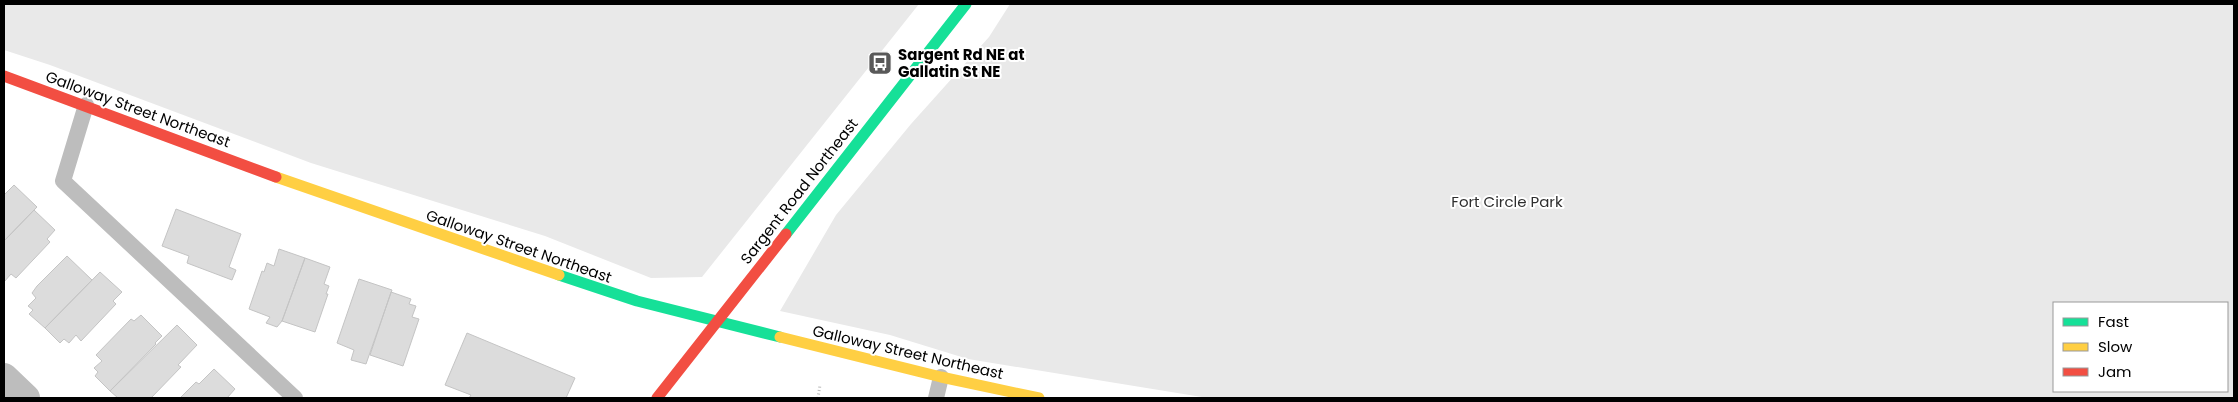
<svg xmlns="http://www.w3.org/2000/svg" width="2238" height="402" font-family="Poppins,sans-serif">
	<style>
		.green { fill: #e9e9e9; fill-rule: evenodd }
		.building { fill: #dcdcdc; stroke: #c4c4c4 }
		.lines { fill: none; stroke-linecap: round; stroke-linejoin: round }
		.path { stroke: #b8b8b8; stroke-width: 3; stroke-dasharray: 1 2.5; stroke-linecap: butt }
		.lane { stroke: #bdbdbd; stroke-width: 16 }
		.street { stroke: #bdbdbd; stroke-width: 28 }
		.fast { stroke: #16e098; stroke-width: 11 }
		.slow { stroke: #ffcf43; stroke-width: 11 }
		.jam { stroke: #f24e42; stroke-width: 11 }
		.labels { text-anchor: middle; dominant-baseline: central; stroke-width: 4; stroke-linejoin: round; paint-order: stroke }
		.poi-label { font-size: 15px; font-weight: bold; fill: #000; stroke: #fff; text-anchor: start }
		.street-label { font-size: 15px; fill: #000; stroke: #fff }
		.park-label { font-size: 15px; fill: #2e2e2e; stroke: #fff }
	</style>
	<rect width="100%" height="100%" fill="#fff"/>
	<path class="green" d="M4 4H919L702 277 651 278 545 236 311 163 50 65 4 50Z
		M1010 4H2234V398H1208L968 359 890 335 780 311 836 215 911 124 989 37ZM2054 303H2227V391H2054Z"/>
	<path class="building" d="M14 185 37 207 4 241V195Z
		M176 209 241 234 229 267 236 270 232 280 187 263 189 256 162 246Z
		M34 210 55 230 47 239 50 242 16 278 11 274 4 282V241Z
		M279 249 305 258 282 321 277 327 266 323 270 317 249 309 262 271 264 272 267 263 274 266Z
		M67 256 92 280 45 328 29 314 33 310 28 306 36 298 32 293 37 286Z
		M305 258 330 267 324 284 329 286 326 294H328L315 332 282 321Z
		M100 272 122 292 113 301 116 304 81 341 76 335 69 343 64 339 60 343 45 328Z
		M359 279 392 290 366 364 351 360 354 350 337 343Z
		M391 292 411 299 409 304 416 306 412 317 419 319 403 366 370 355Z
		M141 315 162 336 155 343 156 344 110 391 95 376 98 372 94 368 102 361 96 355 131 319 134 321Z
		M177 325 197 345 178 365 181 367 151 398H118L110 391Z
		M467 333 575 378 566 398H469L471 395 445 385Z
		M214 369 235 389 227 398H180L196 382 199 384Z"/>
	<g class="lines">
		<path class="path" d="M818 398 820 385"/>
		<path class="lane" d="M86 105 63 181 295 398
			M936 398 941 377"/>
		<path class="street" d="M4 377 26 398"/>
		<path class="fast" d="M786 234 966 4
			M559 275 637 301 780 337"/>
		<path class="slow" d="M276 177 559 275
			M780 337 941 377 1039 398"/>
		<path class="jam" d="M4 76 276 177
			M657 398 786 234"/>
	</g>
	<defs>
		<g id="bus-square" transform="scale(1.25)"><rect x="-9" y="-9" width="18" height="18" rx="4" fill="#595959" stroke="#fff"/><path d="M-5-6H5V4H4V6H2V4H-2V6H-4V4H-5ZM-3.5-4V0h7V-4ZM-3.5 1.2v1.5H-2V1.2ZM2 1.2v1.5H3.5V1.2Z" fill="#fff"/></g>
	</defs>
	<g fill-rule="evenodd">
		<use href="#bus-square" x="880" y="63"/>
	</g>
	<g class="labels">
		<g class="poi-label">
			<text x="898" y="54">Sargent Rd NE at<tspan x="898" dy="17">Gallatin St NE</tspan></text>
		</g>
		<g class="street-label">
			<text transform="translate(138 109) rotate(20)">Galloway Street Northeast</text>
			<text transform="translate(799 191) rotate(-52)">Sargent Road Northeast</text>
			<text transform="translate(519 246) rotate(19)">Galloway Street Northeast</text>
			<text transform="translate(908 352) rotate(13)">Galloway Street Northeast</text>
		</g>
		<g class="park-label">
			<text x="1507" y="201">Fort Circle Park</text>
		</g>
	</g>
	<rect width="2238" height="402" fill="none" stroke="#000000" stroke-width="10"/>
	<rect x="2053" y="302" width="175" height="90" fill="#ffffff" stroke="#999999"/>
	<rect x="2063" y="318" width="25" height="8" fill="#16e098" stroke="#999999"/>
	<text x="2098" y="327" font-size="15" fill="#000000">Fast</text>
	<rect x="2063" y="343" width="25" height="8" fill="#ffcf43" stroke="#999999"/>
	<text x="2098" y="352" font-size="15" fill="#000000">Slow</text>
	<rect x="2063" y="368" width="25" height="8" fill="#f24e42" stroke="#999999"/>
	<text x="2098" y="377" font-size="15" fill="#000000">Jam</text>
</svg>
